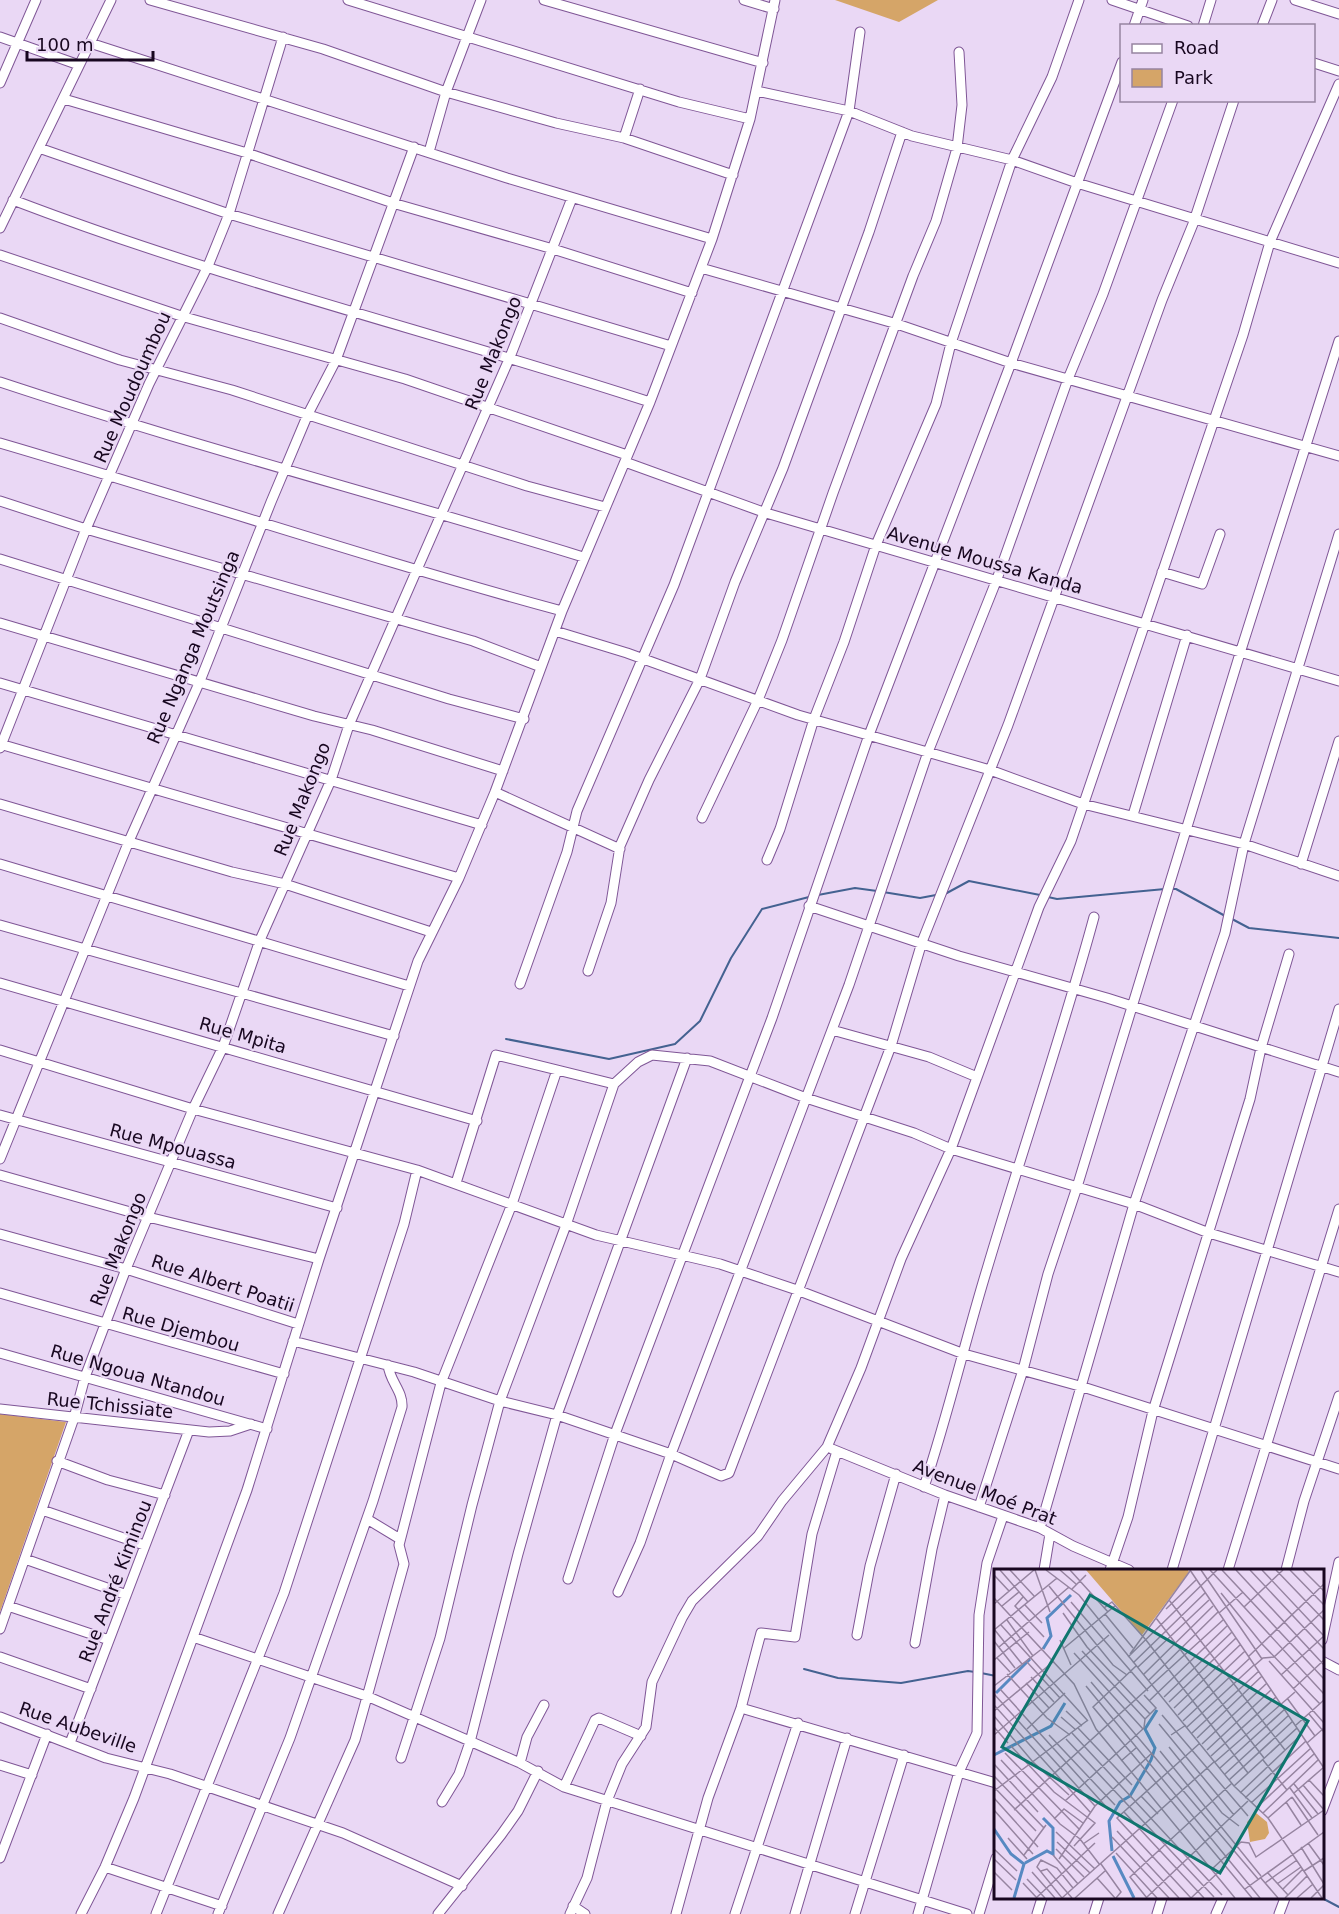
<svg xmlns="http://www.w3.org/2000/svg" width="1339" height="1914" font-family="'DejaVu Sans',sans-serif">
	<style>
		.green { fill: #d5a568 }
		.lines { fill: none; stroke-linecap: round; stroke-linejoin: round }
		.stream { stroke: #446291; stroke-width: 2 }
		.minor-casing { stroke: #7f5696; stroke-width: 11 }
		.minor { stroke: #fff; stroke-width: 9 }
		.labels { text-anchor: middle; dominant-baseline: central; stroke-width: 4.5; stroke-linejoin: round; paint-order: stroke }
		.street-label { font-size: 18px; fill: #180720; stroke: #ead8f5 }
		.inset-river { fill: none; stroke: #5789c2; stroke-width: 3 }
		.inset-road { fill: none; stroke: #9684a0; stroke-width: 1.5 }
		.view { fill: #0f766e; fill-opacity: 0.15; stroke: #0f766e; stroke-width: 3 }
		.inset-edge { fill: none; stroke: #180720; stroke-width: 3 }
	</style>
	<rect width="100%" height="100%" fill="#ead8f5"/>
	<path class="green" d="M835 0H938L899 22Z
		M0 1414 66 1422 0 1612Z"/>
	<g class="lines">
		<path class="stream" d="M1171 889H1176L1227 917
			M883 892 920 898 936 895
			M945 894 969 881 1040 895
			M818 895 855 888 877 891
			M1048 897 1057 899 1165 889
			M1232 919 1249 928 1339 938
			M506 1039 609 1059 675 1044 700 1021 731 958 762 909 809 897
			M804 1669 838 1678 901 1683 968 1671 975 1672
			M981 1673 996 1676
			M1322 1898 1339 1907"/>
		<g class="minor-casing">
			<path id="minor" d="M150 0 323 49 446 92 556 123 624 138 733 175
				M348 0 679 102 750 119
				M544 0 763 63
				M744 0 774 9
				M1112 0 1188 26
				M1295 0 1339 14
				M1134 26 1143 0
				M1203 26 1211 0
				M1262 26 1272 0
				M0 37 79 65
				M90 43 507 178 712 239
				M1314 63 1339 71
				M0 83 36 0
				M757 91 849 111 912 136 1012 160 1077 183 1339 263
				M64 99 247 153 396 204 553 249 692 293
				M624 138 640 89
				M39 148 229 214 671 346
				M429 152 446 92 481 0
				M13 200C222 280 438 333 650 402
				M0 228 111 0
				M0 255 181 316 405 379 627 455
				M701 268 897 324 1011 363 1339 456
				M0 318 120 360 232 390 527 486 605 507
				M0 382C193 446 389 497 583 557
				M0 443C188 498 373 560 562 611
				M625 462 766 513 1339 681
				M0 501 86 529 473 641 541 667
				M0 559 449 699 524 719
				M1162 572 1202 584 1220 534
				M0 623 314 716 372 730 503 771
				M555 631 627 653 798 715 990 770 1083 804 1244 844 1339 876
				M0 683 482 825
				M0 744 459 878
				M0 748 86 529 149 384 208 266 229 214 283 37
				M495 792 620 849
				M0 804 232 872 285 884 431 932
				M1133 815 1187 635
				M702 818 758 700 782 640 833 493 913 276 936 221 957 148 962 105 959 52
				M767 860 780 829 814 719 844 642 876 545 936 404 951 343 1012 160 1052 77 1079 0
				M0 864 409 986
				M1301 864 1339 741
				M809 906 959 956 1107 998 1339 1072
				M0 925 394 1036
				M588 971 611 903 620 846 649 780 700 679 735 582 783 468 869 232 902 132
				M0 983 477 1121
				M520 984 567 852 577 811 674 585 849 111 860 32
				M832 1030 929 1057 977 1077
				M0 1050 193 1109 417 1170 596 1235 720 1264 797 1290 964 1354 1083 1387 1339 1469
				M0 1115 337 1208
				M0 1159 129 841 200 681 271 502 308 414 336 360 414 147
				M0 1175 148 1217 319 1259
				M456 1183 496 1055 614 1084
				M0 1234 126 1269 298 1324
				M0 1293 284 1374
				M293 1341 414 1372 500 1401 557 1415 671 1454 721 1476 729 1473 891 1046 922 942 1008 725 1162 300 1193 224 1234 100
				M0 1353 267 1429
				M0 1409 209 1432 230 1431 251 1424
				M832 1449 945 1495 1040 1528 1073 1546 1129 1570
				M57 1461 108 1480 165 1495
				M924 1487C948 1415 965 1341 987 1269 1022 1151 1062 1035 1094 917
				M979 1507 1023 1370 1048 1274 1077 1187 1241 650 1339 341
				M42 1510 144 1545
				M367 1519 400 1539
				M1040 1528 1134 1204 1225 933 1244 844 1339 534
				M25 1559 124 1594
				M1044 1570 1050 1534
				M1110 1570 1128 1517 1153 1411 1250 1099 1261 1048 1289 954
				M1172 1570 1339 1009
				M1228 1570 1339 1209
				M1286 1570 1304 1501 1339 1396
				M568 1579 615 1434 772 1018 869 735 1011 363 1122 62
				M618 1592 640 1543 671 1454 849 985 928 752 997 579 1068 379 1103 294 1173 100
				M8 1606 109 1640
				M0 1629 74 1418 85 1377 126 1269 193 1109 223 1047 260 940 331 780 349 725 510 357 572 198
				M857 1635 870 1566 896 1474
				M193 1637 369 1697 520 1763 564 1787 967 1914
				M1322 1640 1339 1562
				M915 1643 932 1549 945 1495
				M0 1657 91 1689
				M1322 1661 1339 1670
				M741 1708 996 1783
				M0 1717 106 1758 170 1774 343 1833 462 1886
				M70 1743 189 1430
				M401 1758 440 1638 472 1505 500 1401 566 1225 614 1084 638 1062 652 1055 710 1061 806 1098 914 1133 951 1149 1134 1204 1209 1233 1339 1272
				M520 1763 527 1737 544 1705
				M0 1765 32 1775
				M564 1787 595 1720 599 1718 641 1736
				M442 1802 459 1774 470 1742 518 1554 557 1415 687 1058
				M1322 1811 1339 1766
				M0 1858 47 1734
				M105 1867 222 1906
				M573 1906 585 1914
				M81 1914 105 1867 134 1798 247 1490 319 1259 418 961 459 878 495 792 562 611 650 402 712 239 750 119 775 0
				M156 1914 284 1593 404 1224 417 1170
				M218 1914 290 1738 373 1501 402 1407C403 1391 390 1382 388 1365
				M278 1914 355 1740 404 1564 399 1545 441 1383 512 1204 557 1070
				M438 1914 501 1835 518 1811 538 1771
				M570 1914 587 1878 607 1801 622 1764 646 1727 652 1682 682 1618 692 1601 758 1536 782 1501 827 1447 861 1368 901 1259 951 1149 1039 907 1071 841 1243 335 1270 242 1339 84
				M676 1914 708 1798 741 1708 761 1633 795 1637 812 1534 837 1451
				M735 1914 798 1723
				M795 1914 847 1738
				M855 1914 904 1755
				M918 1914 959 1772 977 1733 979 1615 987 1563 1003 1516
				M979 1914 996 1858
				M1037 1914 1042 1898
				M1094 1914 1099 1898
				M1157 1914 1162 1898
				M1216 1914 1223 1898
				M1279 1914 1285 1898"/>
		</g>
		<use href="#minor" class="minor"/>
	</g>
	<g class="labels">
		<g class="street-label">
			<text transform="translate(493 353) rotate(-68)">Rue Makongo</text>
			<text transform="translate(132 387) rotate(-66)">Rue Moudoumbou</text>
			<text transform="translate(985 560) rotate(16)">Avenue Moussa Kanda</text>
			<text transform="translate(193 647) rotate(-67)">Rue Nganga Moutsinga</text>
			<text transform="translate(302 799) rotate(-68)">Rue Makongo</text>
			<text transform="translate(243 1035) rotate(16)">Rue Mpita</text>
			<text transform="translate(173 1146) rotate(15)">Rue Mpouassa</text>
			<text transform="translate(118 1249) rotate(-68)">Rue Makongo</text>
			<text transform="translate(223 1283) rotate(18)">Rue Albert Poatii</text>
			<text transform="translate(181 1329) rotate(16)">Rue Djembou</text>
			<text transform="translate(138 1375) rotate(16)">Rue Ngoua Ntandou</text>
			<text transform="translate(110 1405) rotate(6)">Rue Tchissiate</text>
			<text transform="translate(985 1492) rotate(21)">Avenue Moé Prat</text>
			<text transform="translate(115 1581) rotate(-69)">Rue André Kiminou</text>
			<text transform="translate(78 1727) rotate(19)">Rue Aubeville</text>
		</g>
	</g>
	<g transform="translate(994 1569)">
		<rect width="330" height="330" fill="#ead8f5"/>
		<path d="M92 1H194L195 3 148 66ZM262 244 273 253 275 264 271 270 256 273 253 253Z" fill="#d5a568"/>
		<path class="inset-river" d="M49 80 57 67 53 49 77 26M2 124 36 90M0 186 57 157 71 134M0 260 17 285 30 295 20 329M118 282 115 252 126 233 136 227 157 191 161 179 151 160 163 141M119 287 140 329M31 294 53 282 59 285V259L49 249"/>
		<path class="inset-road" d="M6 1 34 33M16 1 41 28M41 1 56 43M52 1 85 26 240 217 274 249 328 329M66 1 82 15M76 1 114 43M196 1 330 199M207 1 268 90M216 1 330 125M228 1 330 110M242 1 330 96M256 1 330 80M268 1 330 67M282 1 330 51M296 1 330 36M309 1 330 22M0 6 15 22M55 17 119 96 133 106M78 20 92 6M227 24 268 75 326 135M29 28 21 37 50 68M0 29 80 115 102 160 241 329M175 31 291 181M77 33 154 122M0 35 40 1M31 36 48 54M8 37 25 23M250 38 289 1M110 39 118 33 152 71 254 204M172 40 202 11M69 44 93 78 156 145M225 44 249 23M111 45 139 79M162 49 270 189M13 51 39 87M7 56 94 152M0 60 28 95M0 61 63 9M66 71 77 96M0 72 21 99M5 78 75 18M69 80 122 36M88 82 151 150M80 84 149 160M136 85 196 2M255 87 330 15M134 88 223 1M3 89 16 103M0 91 35 63M275 92 330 154M33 93 66 129M139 94 211 24M261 96 269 89 280 88 330 41M142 97 99 138 258 329M144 98 215 31M13 105 53 149 76 166M150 105 219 37M287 106 330 67M37 108 60 133M155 111 224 43M97 113 264 310M32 114 55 139M0 117 49 79M92 117 266 329M6 120 115 241M299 120 330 91M0 125 101 237M170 128 238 63M293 129 321 167M155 132 233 57M175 133 242 69M0 136 96 243M180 139 247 75M0 142 60 92M72 142 88 157M315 145 330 163M168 146 254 247M184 146 251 82M0 147 39 193 75 226M67 148 82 161M189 152 256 89M165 155 240 246M302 156 330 131M0 158 14 174M193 158 260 96M84 159 138 216M33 160 71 124M78 164 228 326M198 164 265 102M0 166 115 66M55 166 121 236M177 166 192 156M203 169 268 107M72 170 220 328M313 174 330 159M208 175 273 114M17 177 60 223 101 254 80 277M175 178 228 244 245 257M213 181 277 121M166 182 267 307M11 184 86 261M217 187 282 128M7 191 66 255 86 270 106 296M269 191 293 221M127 192 142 179M221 193 301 123M0 195 44 243M226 199 291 140M231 205 295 146M0 207 50 259M235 211 299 152M315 211 330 227M300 215 324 245M309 216 330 241M240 217 303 159M0 218 42 262M296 219 318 249M0 222 94 151M246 224 308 165M300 224 330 198M147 227 164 245M298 228 324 266M0 229 44 278M251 229 312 172M71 232 150 159 151 150 162 139 150 126M292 233 307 256M257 234 317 179M262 239 320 185M0 241 39 285M20 241 229 51M130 243 210 329M269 244 324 191M274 249 298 228M60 250 70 240 89 254M123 262 185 329M62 263 101 300M118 268 175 329M14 269 33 290M63 273 96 304M314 274 330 296M89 275 105 264M307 278 330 315M0 280 23 302M62 280 90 308M122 284 163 329M30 286 52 256M59 286 84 315M0 290 22 311M65 290 101 237 158 184M107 295 127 323 122 329M218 300 247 273 255 274 262 288 330 241M47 302 53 300 78 329M310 302 330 289M0 303 18 321M38 303 61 329M273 303 294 326M266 308 284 329M103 309 121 329M33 310 51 329M29 314 43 329M271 314 303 291M283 315 307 298M79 319 63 299 47 291 43 298 68 329 221 192M251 320 330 263M289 320 309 300M153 328 254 232M42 329 101 274M81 329 111 302M153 329 136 308 238 214M197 329 123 249 206 174M197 329 231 297M291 329 313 307M303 329 319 315M317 329 330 316"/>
		<path class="view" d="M96 26 314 152 226 304 8 178Z"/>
		<rect width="330" height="330" class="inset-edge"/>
	</g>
	<rect x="1120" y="24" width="195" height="78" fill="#ead8f5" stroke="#9684a0" stroke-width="1.5"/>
	<rect x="1132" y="44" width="30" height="9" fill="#ffffff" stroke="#9684a0" stroke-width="1.5"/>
	<text x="1174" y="54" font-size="18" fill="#180720">Road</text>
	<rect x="1132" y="69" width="30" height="18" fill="#d5a568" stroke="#9684a0" stroke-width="1.5"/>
	<text x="1174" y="84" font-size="18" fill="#180720">Park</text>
	<path d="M27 51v9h126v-9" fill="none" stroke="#180720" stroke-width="3"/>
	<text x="36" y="51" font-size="18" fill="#180720" stroke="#ead8f5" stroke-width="4.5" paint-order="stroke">100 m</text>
</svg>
